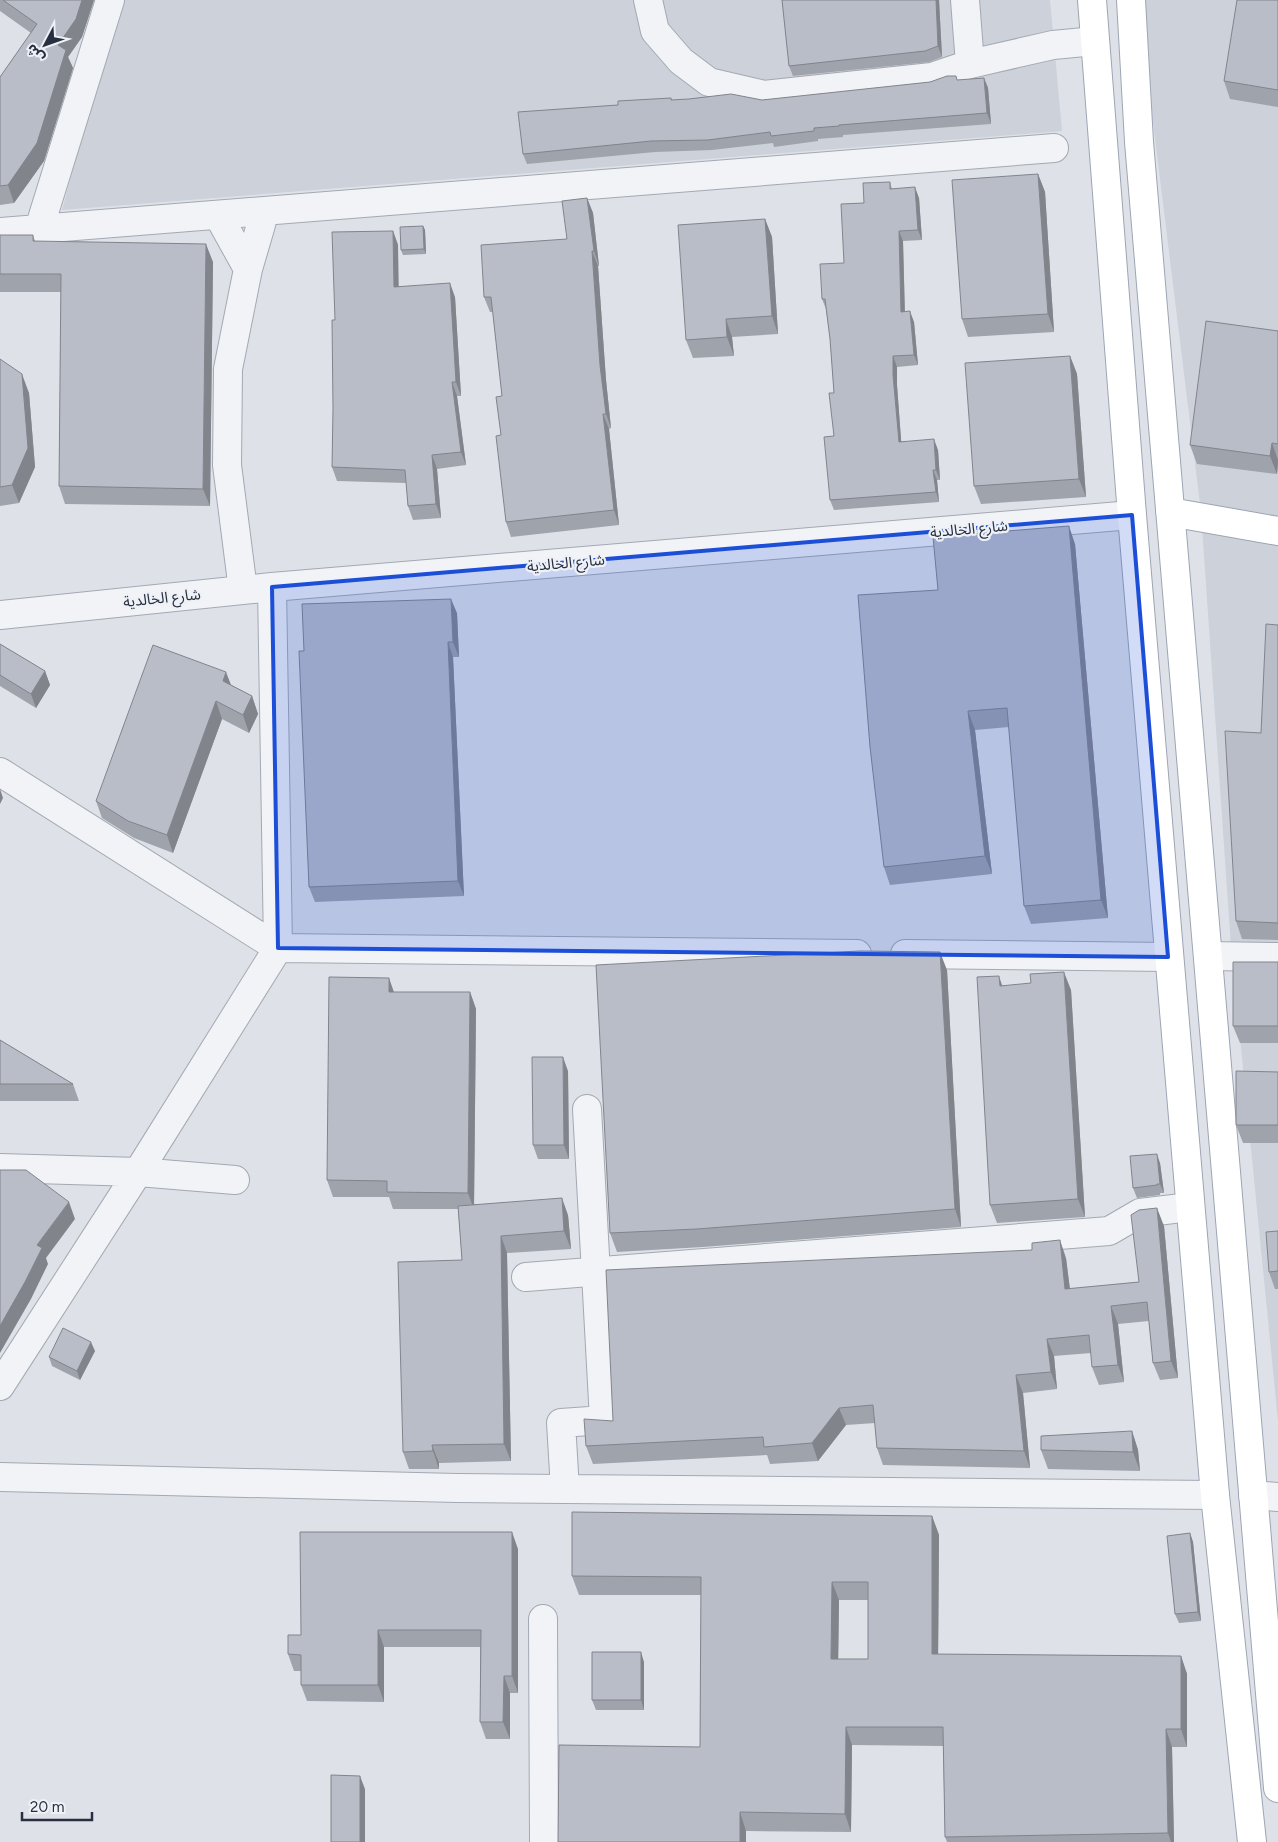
<svg xmlns="http://www.w3.org/2000/svg" width="1278" height="1842" font-family="Figtree,'Noto Sans Arabic',sans-serif">
	<style>
		.built { fill: #ccd1da }
		.lines { fill: none; stroke-linecap: round; stroke-linejoin: round }
		.minor-casing { stroke: #a3a9b2; stroke-width: 30 }
		.major-casing { stroke: #9da5b4; stroke-width: 30 }
		.minor { stroke: #f1f3f6; stroke-width: 28 }
		.major { stroke: #fff; stroke-width: 28 }
		.wall { fill: #9fa3ac; fill-rule: evenodd }
		.shaded-wall { fill: #82848c }
		.building { fill: #b9bdc8; stroke: #82848c; fill-rule: evenodd }
		.marked { fill: #1d4ed8; fill-opacity: 0.2; stroke: #1d4ed8; stroke-width: 4; stroke-linejoin: round }
		.labels { text-anchor: middle; dominant-baseline: central; stroke-width: 4.5; stroke-linejoin: round; paint-order: stroke }
		.street-label { font-size: 15px; fill: #272f40; stroke: #eef1f6 }
	</style>
	<rect width="100%" height="100%" fill="#dee2e8"/>
	<path class="built" d="M118 0H1050L1062 131 62 210Z
		M1138 0H1278V1421L1231 947 1201 512Z"/>
	<g class="lines">
		<g class="minor-casing">
			<path id="minor" d="M648 0 655 31 681 61 709 82 764 95 932 77 970 64 1053 45 1095 41
				M965 0 970 64
				M218 215 248 269
				M39 229 110 0
				M0 232 1054 148
				M243 590 227 465 228 369 248 269 265 211
				M0 615 272 587 1132 515
				M0 772 278 948 857 954
				M905 954 1168 957
				M1209 956 1278 957
				M0 1168 138 1172 235 1180
				M526 1277 1109 1231 1140 1213 1190 1207
				M0 1386 138 1172 278 948 272 587
				M0 1477 457 1488 1215 1495
				M565 1489 561 1423 604 1420 587 1109
				M1253 1495 1278 1497
				M543 1619 544 1842"/>
		</g>
		<g class="major-casing">
			<path id="major" d="M1092 0 1132 515 1215 1495 1252 1842
				M1131 0 1139 142 1278 1788
				M1170 512 1278 531"/>
		</g>
		<use href="#minor" class="minor"/>
		<use href="#major" class="major"/>
	</g>
	<path class="wall" d="M0 0H94L82 37 68 57 73 68 44 161 14 203 0 205V77L31 33 0 11Z
		M782 0H939L942 57 929 62 793 76 789 66Z
		M1278 0V107L1230 99 1224 81Z
		M984 78 988 88 991 124 843 135V137L818 139V141L774 147 773 143 712 150 655 152 527 164 523 154 618 105 671 98 672 100H762Z
		M1038 174 1045 192 1054 332 968 337 962 319Z
		M890 182 892 189 919 198 922 240 903 241 905 312 914 322 918 365 897 367V385L901 441 938 450 940 480H937L939 502 834 510 830 500 834 436V393L830 339 826 309 822 299 844 263 864 203Z
		M587 198 593 213 599 266H598L606 380 611 428 609 429 619 525 511 537 506 522 501 435 502 396 493 312H490L484 297 567 239Z
		M765 219 772 237 778 334 732 337 734 356 693 358 686 340Z
		M423 226 425 230 426 254 403 255 401 250Z
		M393 231 398 245V286L455 297 461 396H457L466 465 437 469 441 518 413 520 408 506 406 483 337 481 332 467 335 320Z
		M0 235H33L35 241 213 262 210 506 65 504 59 486 61 292H0Z
		M1278 331V466L1277 474 1197 464 1190 445Z
		M1070 356 1077 374 1086 497 981 504 974 486Z
		M0 359 29 393 35 467 19 503 0 506Z
		M1075 544 1108 918 1031 924 1024 906 1009 727 975 730 992 874 890 885 884 867 938 590Z
		M457 613 459 657H453L464 896 315 902 309 887 304 651Z
		M1278 625V940L1242 939 1236 921 1261 733Z
		M0 644 45 671 50 685 36 708 0 686Z
		M231 685 252 696 258 714 249 733 222 719 173 853 134 838 102 818 96 801Z
		M1278 962V1043H1240L1233 1026Z
		M947 970 961 1227 703 1247 617 1252 610 1233Z
		M1003 986 1071 990 1085 1217 997 1223 990 1205Z
		M394 992H470L476 1009 474 1204 568 1215 571 1249 507 1253 511 1461 439 1463V1469H409L403 1452 462 1260 458 1209H393L389 1197H333L327 1180Z
		M0 1040 73 1084 79 1101H0Z
		M568 1071 569 1159H538L533 1145Z
		M1278 1072V1143H1243L1236 1125Z
		M1160 1163 1164 1193H1160V1195L1137 1198 1133 1188Z
		M1164 1226 1178 1378 1160 1380 1153 1363 1149 1321 1118 1324 1124 1382 1099 1385 1092 1367 1091 1353 1054 1356 1057 1389 1023 1393 1030 1468 883 1465 877 1448 875 1423 846 1425 818 1461 770 1464 767 1455 593 1464 586 1446 613 1421 1066 1258 1070 1289 1139 1282Z
		M1278 1231V1289H1275L1269 1272Z
		M95 1351 80 1380 52 1366 49 1357Z
		M1132 1431 1138 1450 1140 1471 1048 1469 1041 1450Z
		M932 1516 939 1535 938 1654 1181 1656 1187 1674V1747H1172L1174 1842H947L945 1837 943 1746 852 1745 851 1832 746 1831 700 1747 701 1595H579L572 1576ZM839 1600H868V1659H838Z
		M1190 1533 1193 1542 1201 1621 1179 1623 1175 1614Z
		M518 1549V1693H510V1739H486L480 1722V1647H384V1702L307 1701 301 1685V1671H294L288 1654 301 1635Z
		M644 1662V1710H596L592 1700Z"/>
	<path class="shaded-wall" d="M82 0H94L82 37 68 57 73 68 44 161 14 203 8 185 58 45Z
		M936 0H939L942 57 938 46Z
		M984 78 988 88 991 124 987 113Z
		M1038 174 1045 192 1054 332 1048 314Z
		M915 187 919 198 922 240 918 230Z
		M587 198 593 213 599 266 594 251Z
		M765 219 772 237 778 334 772 316Z
		M423 226 425 230 426 254 424 249Z
		M393 231 398 245 399 300 394 287Z
		M899 231 903 241 905 322 901 312Z
		M206 244 213 262 210 506 203 489Z
		M592 251 598 266 606 380 611 428 606 414 600 365Z
		M450 283 455 297 461 396 456 382Z
		M910 311 914 322 918 365 914 355Z
		M726 319 732 337 734 356 727 337Z
		M893 356 897 367V385L902 452 899 442 893 375Z
		M1070 356 1077 374 1086 497 1079 479Z
		M22 374 29 393 35 467 19 503 12 485Z
		M452 382 457 396 466 465 461 452Z
		M603 414 609 429 619 525 614 510Z
		M934 439 938 450 940 480 936 470Z
		M1272 443 1278 460 1277 474 1270 456Z
		M432 455 437 469 441 518 436 504Z
		M933 470 937 480 939 502 936 492Z
		M1069 526 1075 544 1108 918 1101 900Z
		M451 599 457 613 459 657 453 642Z
		M448 642 453 657 464 896 458 881Z
		M45 671 50 685 36 708 31 694Z
		M226 672 233 690 223 681Z
		M252 696 258 714 249 733 243 715Z
		M216 701 222 719 173 853 167 835Z
		M968 711 975 730 992 874 985 856Z
		M0 789 3 798 0 804Z
		M940 952 947 970 961 1227 955 1209Z
		M1064 972 1071 990 1085 1217 1078 1199Z
		M999 976 1005 994 1000 986Z
		M389 978 395 995 389 992Z
		M470 992 476 1009 474 1210 468 1193Z
		M563 1057 568 1071 569 1159 564 1145Z
		M1157 1154 1160 1163 1164 1193 1160 1184Z
		M562 1198 568 1215 571 1249 564 1231Z
		M69 1202 75 1219 46 1258 48 1264 31 1299 0 1353V1326L37 1245Z
		M1157 1208 1164 1226 1178 1378 1171 1361Z
		M501 1236 507 1253 511 1461 504 1444Z
		M1060 1240 1066 1258 1072 1307 1065 1289Z
		M1111 1306 1118 1324 1124 1382 1118 1365Z
		M1047 1339 1054 1356 1057 1389 1051 1372Z
		M91 1342 95 1351 80 1380 77 1371Z
		M1016 1375 1023 1393 1030 1468 1024 1451Z
		M839 1408 846 1425 818 1461 812 1443Z
		M1132 1431 1138 1450 1140 1471 1133 1452Z
		M432 1445 439 1463V1469L433 1451Z
		M932 1516 939 1535 938 1672 932 1654Z
		M512 1532 518 1549V1693L512 1676Z
		M1190 1533 1193 1542 1201 1621 1198 1612Z
		M832 1582 839 1600 838 1677 831 1659Z
		M378 1630 384 1647V1702L378 1685Z
		M641 1652 644 1662V1710L641 1700Z
		M1181 1656 1187 1674V1747L1181 1729Z
		M504 1676 510 1693V1739L503 1722Z
		M846 1727 852 1745 851 1832 845 1814Z
		M1166 1729 1172 1747 1174 1842H1171L1168 1833Z
		M360 1776 365 1789V1842H360Z
		M740 1812 746 1831V1842H740Z"/>
	<path class="building" d="M3 0H82L76 19 58 45 66 50 37 143 8 185 0 186V77L37 24Z
		M782 0H936L938 46 925 51 789 66Z
		M1237 0H1278V90L1224 81Z
		M947 76H956L957 80 984 78 987 113 839 125V126L814 128V131L771 136 770 132 708 140 651 141 523 154 518 112 618 105V101L671 98V100L689 99 731 94 762 100 930 82Z
		M1038 174 1048 314 962 319 952 180Z
		M890 182V189L915 187 918 230 899 231 901 312 910 311 914 355 893 356V375L899 442 934 439 936 470H933L936 492 830 500 824 437 834 436 829 393H834L830 339 825 299H822L820 264 844 263 841 204 864 203 863 183Z
		M587 198 594 251H592L600 365 606 414H603L614 510 506 522 496 436 501 435 496 397 502 396 491 297H484L481 245 567 239 562 201Z
		M765 219 772 316 726 319 727 337 686 340 678 225Z
		M423 226 424 249 401 250 400 227Z
		M393 231 394 287 450 283 456 382H452L461 452 432 455 436 504 408 506 405 470 332 467 333 408 332 320H335L332 232Z
		M0 235H33V241L206 244 203 489 59 486 61 274H0Z
		M1206 321 1278 331V444L1272 443 1270 456 1190 445Z
		M1070 356 1079 479 974 486 965 363Z
		M0 359 22 374 28 448 12 485 0 487Z
		M1069 526 1101 900 1024 906 1007 708 968 711 985 856 884 867 870 747 858 595 938 590 933 537Z
		M451 599 453 642H448L458 881 309 887 299 651H304L302 604Z
		M1266 624 1278 625V923L1236 921 1225 731 1261 733Z
		M0 644 45 671 31 694 0 675Z
		M153 645 226 672 223 681 252 696 243 715 216 701 167 835 128 821 96 801Z
		M860 951 940 952 955 1209 697 1229 610 1233 596 965Z
		M1233 962H1278V1026H1233Z
		M1064 972 1078 1199 990 1205 977 977 999 976 1000 986 1031 983 1030 974Z
		M329 977 389 978V992H470L468 1193 387 1192V1181L327 1180Z
		M0 1040 73 1084H0Z
		M532 1057H563L564 1145H533Z
		M1236 1071 1278 1072V1125H1236Z
		M1157 1154 1160 1184H1157V1185L1133 1188 1130 1156Z
		M0 1170H26L69 1202 37 1245 42 1248 25 1282 0 1326Z
		M562 1198 564 1231 501 1236 504 1444 432 1445 433 1451 403 1452 398 1262 462 1260 458 1206Z
		M1157 1208 1171 1361 1153 1363 1147 1302 1111 1306 1118 1365 1092 1367 1089 1335 1047 1339 1051 1372 1016 1375 1024 1451 877 1448 873 1405 839 1408 812 1443 764 1447 763 1437 586 1446 584 1419 613 1421 606 1270 1032 1250V1243L1060 1240 1065 1289 1139 1282 1131 1215 1139 1210Z
		M1278 1231V1271L1269 1272 1266 1232Z
		M63 1328 91 1342 77 1371 49 1357Z
		M1132 1431 1133 1452 1041 1450V1436Z
		M572 1512 932 1516V1654L1181 1656V1729H1166L1168 1833 945 1837 943 1727H846L845 1814 740 1812V1842H558L559 1745 700 1747 701 1577 572 1576ZM832 1582H868V1659H831Z
		M300 1532H512V1676H504L503 1722H480L481 1630H378V1685H301V1655L288 1654V1635H301Z
		M1190 1533 1198 1612 1175 1614 1167 1536Z
		M592 1652H641V1700H592Z
		M331 1775 360 1776V1842H331Z"/>
	<path class="marked" d="M1132 515 1168 957 278 948 272 587Z"/>
	<g class="labels">
		<g class="street-label">
			<text transform="translate(969 529) rotate(-5)">شارع الخالدية</text>
			<text transform="translate(566 563) rotate(-5)">شارع الخالدية</text>
			<text transform="translate(162 598) rotate(-6)">شارع الخالدية</text>
		</g>
	</g>
	<g transform="translate(45 45) rotate(229)" stroke="#eef1f6" stroke-width="4" paint-order="stroke">
	<path d="M0-4L9 19L0 12L-9 19Z" fill="#272f40"/>
	<text y="-8" font-size="14" font-weight="bold" text-anchor="middle" fill="#272f40">ش</text>
	</g>
	<path d="M22 1812v8h70v-8" fill="none" stroke="#272f40" stroke-width="2.5"/>
	<text x="30" y="1812" font-size="15" fill="#272f40" stroke="#eef1f6" stroke-width="4" paint-order="stroke">20 m</text>
</svg>
